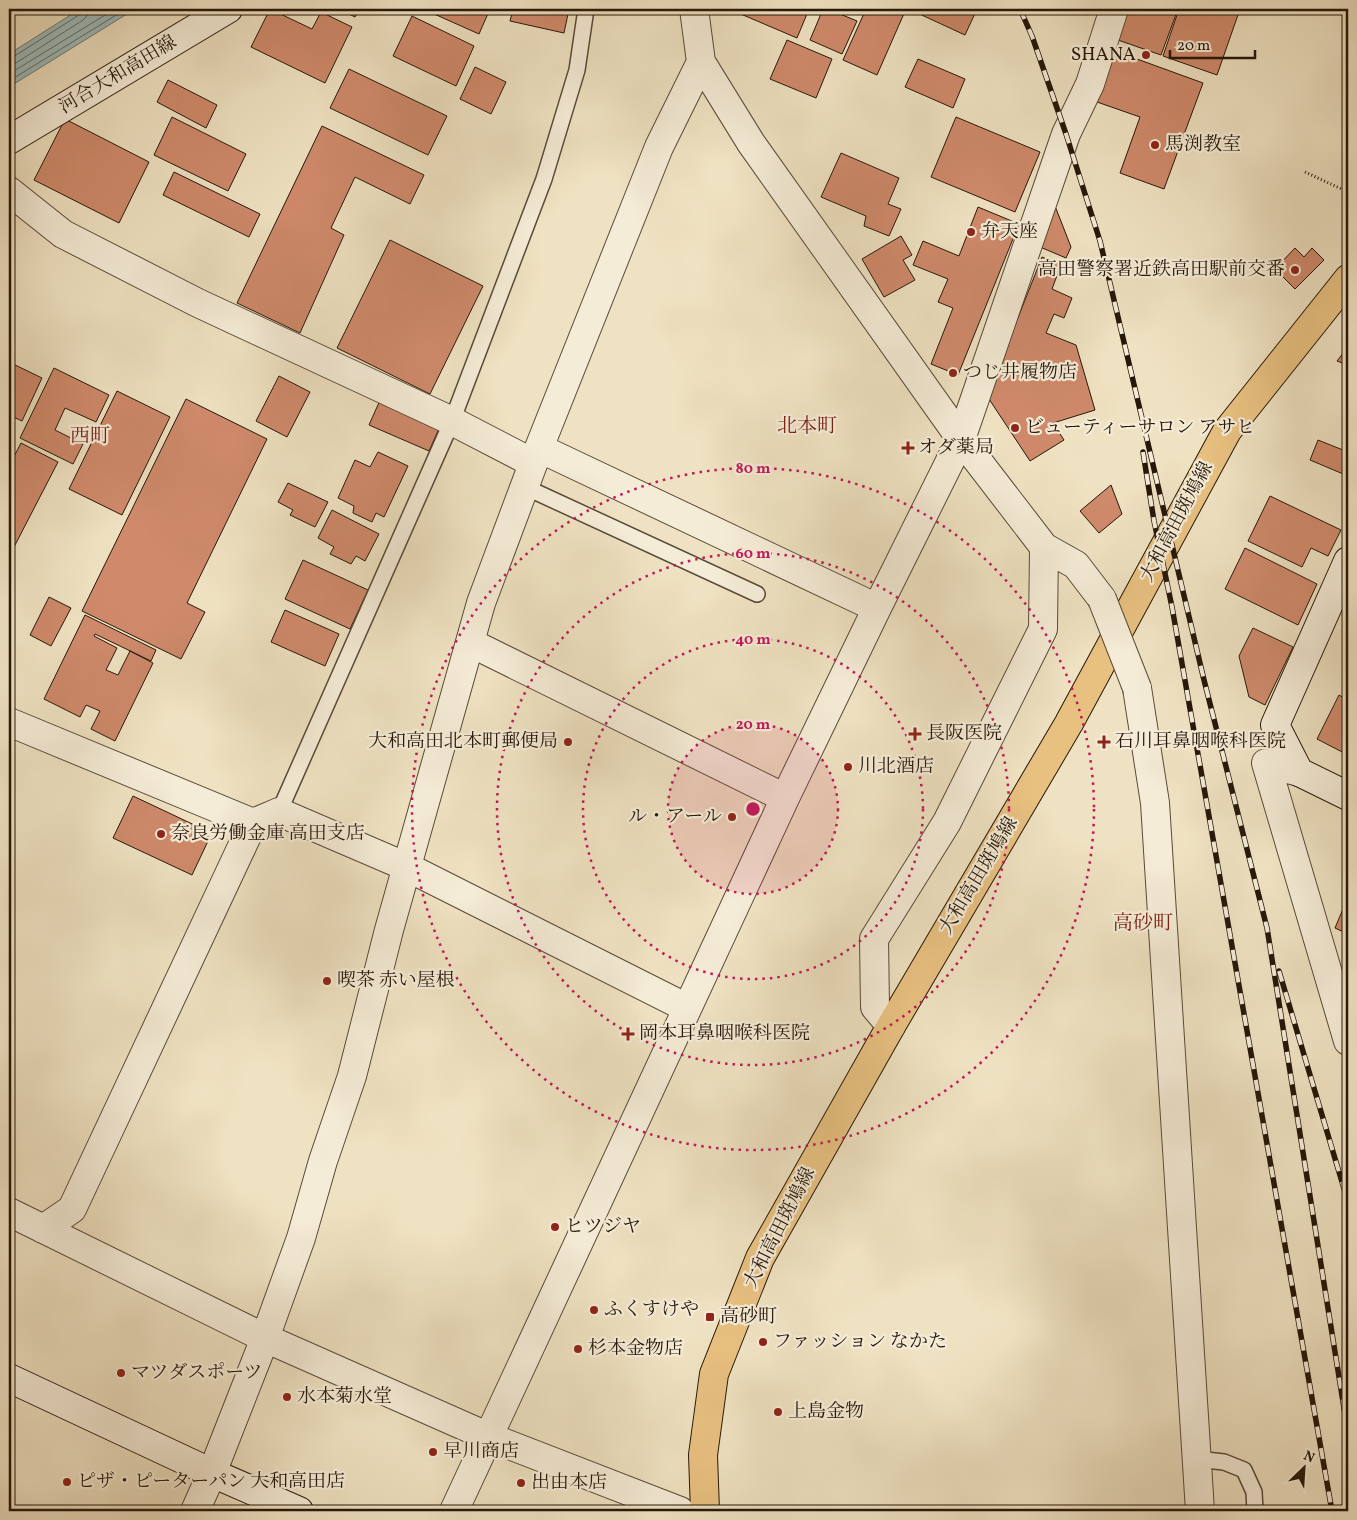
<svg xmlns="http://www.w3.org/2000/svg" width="1357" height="1520" font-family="Vollkorn,'Noto Serif JP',serif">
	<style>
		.water { fill: #9dbcbc; stroke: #6d7a75 }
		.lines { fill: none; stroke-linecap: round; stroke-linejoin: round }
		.shore { stroke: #626a63; stroke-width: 1 }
		.building { fill: #cf8a6b; stroke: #26170a }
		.lane-casing { stroke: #584a38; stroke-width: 18 }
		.street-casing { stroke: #584a38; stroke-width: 30 }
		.secondary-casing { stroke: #26170a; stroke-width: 30 }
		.primary-casing { stroke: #26170a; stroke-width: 30 }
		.path { stroke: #26170a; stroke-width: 3; stroke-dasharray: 1 2.5; stroke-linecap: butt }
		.lane { stroke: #f5ecd7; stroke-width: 15 }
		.street { stroke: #f5ecd7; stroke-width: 28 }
		.secondary { stroke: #f5ecd7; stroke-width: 28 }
		.primary { stroke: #e8c181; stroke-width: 28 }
		.rail-casing { stroke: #26170a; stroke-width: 5.5 }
		.rail { stroke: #f5ecd7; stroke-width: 4; stroke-dasharray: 11; stroke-linecap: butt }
		.street-bridge-casing { stroke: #584a38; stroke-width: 30; stroke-linecap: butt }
		.street-bridge { stroke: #f5ecd7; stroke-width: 28 }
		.ring { fill: none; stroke: #c2185b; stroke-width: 2.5; stroke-dasharray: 2.5 5 }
		.poi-dot { fill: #8f2418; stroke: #f5ecd7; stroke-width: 2 }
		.labels { text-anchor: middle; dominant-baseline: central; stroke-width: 4.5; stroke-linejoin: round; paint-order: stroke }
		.poi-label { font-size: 19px; fill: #26170a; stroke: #f5ecd7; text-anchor: start }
		.street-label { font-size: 19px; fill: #26170a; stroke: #f5ecd7 }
		.neighbourhood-label { font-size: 20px; fill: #7a1f14; stroke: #f5ecd7 }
		.centre { fill: #c2185b; stroke: #f5ecd7; stroke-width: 2.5 }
		.ring-label { font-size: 15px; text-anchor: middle; font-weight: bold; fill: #c2185b; stroke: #f5ecd7; stroke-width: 4.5; stroke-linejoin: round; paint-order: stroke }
	</style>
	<rect width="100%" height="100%" fill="#efe2c2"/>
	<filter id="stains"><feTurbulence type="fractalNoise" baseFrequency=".004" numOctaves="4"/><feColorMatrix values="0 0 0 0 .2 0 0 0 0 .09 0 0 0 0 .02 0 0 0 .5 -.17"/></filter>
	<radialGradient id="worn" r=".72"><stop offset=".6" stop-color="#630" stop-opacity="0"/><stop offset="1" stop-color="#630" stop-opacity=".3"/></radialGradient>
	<path class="water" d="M80 9H135L9 87V54Z"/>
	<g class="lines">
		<path class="shore" d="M9 58 13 57 79 15 82 9
			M9 64 16 63 83 20 87 16 88 9
			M9 74 115 9
			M9 81 126 9"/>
	</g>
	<path class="building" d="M270 9 312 29 321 12 352 27 325 83 251 47Z
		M339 9H360L355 17Z
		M423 9H490L479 34Z
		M513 9H569L564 33 510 21Z
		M729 9H809L797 38Z
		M823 9H828L857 21 842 54 810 40Z
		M866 9H906L877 75 843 60Z
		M914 9H977L965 35 913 11Z
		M1072 9H1089L1086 15Z
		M1126 9H1178L1161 55 1115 39Z
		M1179 9H1240L1217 75 1163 56Z
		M412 16 474 46 456 86 393 56Z
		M787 40 832 59 816 98 770 79Z
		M1115 51 1203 83 1164 189 1120 173 1140 117 1097 102Z
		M918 59 965 79 953 108 905 87Z
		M475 67 506 82 491 114 460 99Z
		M349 69 447 116 428 155 330 108Z
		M168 80 217 105 206 128 157 102Z
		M172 117 246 154 228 191 154 155Z
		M956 117 1040 152 1015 212 931 177Z
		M65 119 149 162 119 223 34 180Z
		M322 126 424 175 410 204 355 177 331 228 344 235 300 333 237 303Z
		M841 153 899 178 888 204 901 209 889 236 864 226 866 216 821 197Z
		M174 172 260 214 249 237 163 195Z
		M1055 206 1071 247 1066 258 1040 247Z
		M978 207 1019 224 958 375 931 364 953 308 938 302 948 279 913 265 923 241 959 256Z
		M901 236 912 255 903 260 915 280 884 297 862 259Z
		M390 240 483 286 430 394 337 348Z
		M1295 248 1304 257 1312 248 1324 260 1295 289 1275 269Z
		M1042 257 1061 265 1052 289 1072 298 1064 318 1054 314 1046 333 1076 345 1095 410 1053 423 1064 440 1030 461 987 396Z
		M1348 347V365L1337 361Z
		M9 362 42 378 22 421 9 415Z
		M54 368 109 395 96 422 65 408 55 430 83 444 73 464 20 438Z
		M279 376 310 392 287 437 256 421Z
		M117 391 170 417 122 515 69 489Z
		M381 398 441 424 429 451 369 425Z
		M186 399 267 439 187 603 205 612 181 659 82 611Z
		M1318 440 1348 452V476L1310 460Z
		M21 443 58 462 14 547 9 544V466Z
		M378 452 408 466 384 517 376 513 372 522 353 513 354 506 338 498 355 460 370 467Z
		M288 483 328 502 315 527 290 515 293 510 278 502Z
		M1111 485 1122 514 1099 533 1080 511Z
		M1270 496 1341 530 1328 556 1311 548 1302 567 1248 541Z
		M332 510 379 534 365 561 356 556 351 564 330 554 334 547 318 538Z
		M1245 548 1317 584 1298 625 1225 589Z
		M303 560 368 590 350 629 285 599Z
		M49 597 71 608 51 646 30 635Z
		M285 610 339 634 325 666 271 642Z
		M85 615 156 650 151 661 95 634 94 636 117 648 106 670 118 675 130 651 153 663 115 741 91 729 100 711 86 705 80 717 44 699Z
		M1253 628 1293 647 1265 705 1249 697 1239 656Z
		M1348 688V755L1317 739 1339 695 1344 698Z
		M133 796 205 830 209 839 192 875 113 838Z
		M1348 897V934L1335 928Z"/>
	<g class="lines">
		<g class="lane-casing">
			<path id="lane" d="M525 487 757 594
				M279 812 452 421 544 179 577 70 586 9
				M1196 1459 1224 1462 1244 1470 1254 1492 1255 1511"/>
		</g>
		<g class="street-casing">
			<path id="street" d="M694 9 701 62 751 143 961 439 1044 547 1076 565 1102 599
				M9 191 63 234 198 303 452 421 533 463
				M539 448 877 608
				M471 643 785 798
				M1137 688 1155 803 1200 1511
				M9 722 253 823
				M1299 772 1266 763 1348 1041
				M891 1026 875 1007 874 939 947 822 1043 629 1044 547
				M9 1212 265 1338 489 1437 680 1511
				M43 1229 72 1209 253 823 279 812 407 867 687 1008
				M195 1511 212 1473 265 1338 301 1238 323 1161 352 1076 389 930 481 603 539 448 659 147 701 62
				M454 1511 785 798 877 608 961 439 1066 134 1090 84 1114 9"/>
		</g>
		<g class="secondary-casing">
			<path id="secondary" d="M9 140 228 9
				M1348 561 1275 725 1299 772 1348 796
				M9 1378 212 1473 299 1511"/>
		</g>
		<g class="primary-casing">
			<path id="primary" d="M705 1511 703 1455 714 1374 760 1258 891 1026 1069 723 1227 431 1348 279"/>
		</g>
		<path class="path" d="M1305 172 1348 192"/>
		<use href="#lane" class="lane"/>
		<use href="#street" class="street"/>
		<use href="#secondary" class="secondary"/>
		<use href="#primary" class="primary"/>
		<g class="rail-casing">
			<path id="rail" d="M1020 9 1032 36 1066 134 1100 241 1204 680 1267 928 1348 1433
				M1143 452 1154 521 1172 607 1332 1511
				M1279 971 1348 1202"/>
		</g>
		<use href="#rail" class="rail"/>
		<g class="street-bridge-casing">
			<path id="street-bridge" d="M1102 599 1137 688"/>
		</g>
		<use href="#street-bridge" class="street-bridge"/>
	</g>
	<circle cx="753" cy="809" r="85" fill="#c2185b" fill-opacity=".12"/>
	<g class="ring">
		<circle cx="753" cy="809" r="85"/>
		<circle cx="753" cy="809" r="170"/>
		<circle cx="753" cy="809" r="256"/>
		<circle cx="753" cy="809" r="341"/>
	</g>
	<g class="poi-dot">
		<circle cx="1146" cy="55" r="5"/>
		<circle cx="1155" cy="145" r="5"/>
		<circle cx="971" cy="232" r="5"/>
		<circle cx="1295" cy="270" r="5"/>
		<circle cx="953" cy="373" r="5"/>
		<circle cx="1015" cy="428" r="5"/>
		<path d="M905.5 440.5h5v5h5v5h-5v5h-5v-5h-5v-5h5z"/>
		<path d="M912.5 726.5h5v5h5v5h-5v5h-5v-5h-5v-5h5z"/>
		<circle cx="568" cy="742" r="5"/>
		<path d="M1101.5 734.5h5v5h5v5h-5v5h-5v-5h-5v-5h5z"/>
		<circle cx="848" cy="767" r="5"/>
		<circle cx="732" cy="817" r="5"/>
		<circle cx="161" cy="834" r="5"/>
		<circle cx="327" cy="981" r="5"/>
		<path d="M625.5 1026.5h5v5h5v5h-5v5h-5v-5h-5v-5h5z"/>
		<circle cx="555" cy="1227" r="5"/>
		<circle cx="594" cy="1310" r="5"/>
		<rect x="705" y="1312" width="10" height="10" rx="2.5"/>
		<circle cx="763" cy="1342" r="5"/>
		<circle cx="578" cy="1349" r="5"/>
		<circle cx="121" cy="1373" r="5"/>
		<circle cx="287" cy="1397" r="5"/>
		<circle cx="778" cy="1412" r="5"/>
		<circle cx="433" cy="1452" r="5"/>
		<circle cx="67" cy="1482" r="5"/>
		<circle cx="521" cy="1483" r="5"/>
	</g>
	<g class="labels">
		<g class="poi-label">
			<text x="1136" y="55" text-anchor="end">SHANA</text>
			<text x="1165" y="145">馬渕教室</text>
			<text x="981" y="232">弁天座</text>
			<text x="1285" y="270" text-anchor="end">高田警察署近鉄高田駅前交番</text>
			<text x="963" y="373">つじ井履物店</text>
			<text x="1025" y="428">ビューティーサロン アサヒ</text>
			<text x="918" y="448">オダ薬局</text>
			<text x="926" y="734">長阪医院</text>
			<text x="558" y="742" text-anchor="end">大和高田北本町郵便局</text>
			<text x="1115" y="742">石川耳鼻咽喉科医院</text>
			<text x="858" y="767">川北酒店</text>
			<text x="722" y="817" text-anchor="end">ル・アール</text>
			<text x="171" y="834">奈良労働金庫 高田支店</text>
			<text x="337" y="981">喫茶 赤い屋根</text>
			<text x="639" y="1034">岡本耳鼻咽喉科医院</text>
			<text x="565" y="1227">ヒツジヤ</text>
			<text x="604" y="1310">ふくすけや</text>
			<text x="720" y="1317">高砂町</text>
			<text x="773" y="1342">ファッション なかた</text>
			<text x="588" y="1349">杉本金物店</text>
			<text x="131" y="1373">マツダスポーツ</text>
			<text x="297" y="1397">水本菊水堂</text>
			<text x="788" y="1412">上島金物</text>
			<text x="443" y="1452">早川商店</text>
			<text x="77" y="1482">ピザ・ピーターパン 大和高田店</text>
			<text x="531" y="1483">出由本店</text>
		</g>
		<g class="street-label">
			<text transform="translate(118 75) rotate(-31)">河合大和高田線</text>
			<text transform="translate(1177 522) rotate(-62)">大和高田斑鳩線</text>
			<text transform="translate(979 876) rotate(-59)">大和高田斑鳩線</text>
			<text transform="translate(780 1228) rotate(-63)">大和高田斑鳩線</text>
		</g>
		<g class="neighbourhood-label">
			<text x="807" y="427">北本町</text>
			<text x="90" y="437">西町</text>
			<text x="1143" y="924">高砂町</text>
		</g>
	</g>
	<circle cx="753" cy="809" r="8" class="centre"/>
	<g class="ring-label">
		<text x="753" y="473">80 m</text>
		<text x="753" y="558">60 m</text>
		<text x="753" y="644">40 m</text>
		<text x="753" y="729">20 m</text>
	</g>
	<rect width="1357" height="1520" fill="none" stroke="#efe2c2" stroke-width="30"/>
	<rect x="10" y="10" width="1337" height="1500" fill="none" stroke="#26170a" stroke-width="2.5"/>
	<rect x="15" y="15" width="1327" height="1490" fill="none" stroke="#26170a"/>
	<g transform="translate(1304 1468) rotate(25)" stroke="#f5ecd7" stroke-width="4" paint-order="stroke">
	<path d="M0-4L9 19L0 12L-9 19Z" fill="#26170a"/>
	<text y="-8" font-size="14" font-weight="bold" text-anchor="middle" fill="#26170a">N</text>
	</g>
	<path d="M1170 50v8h85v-8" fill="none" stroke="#26170a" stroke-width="2.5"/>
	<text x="1177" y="50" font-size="15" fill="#26170a" stroke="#f5ecd7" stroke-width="4" paint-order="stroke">20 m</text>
	<rect width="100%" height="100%" filter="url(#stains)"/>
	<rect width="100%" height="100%" fill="url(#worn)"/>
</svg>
